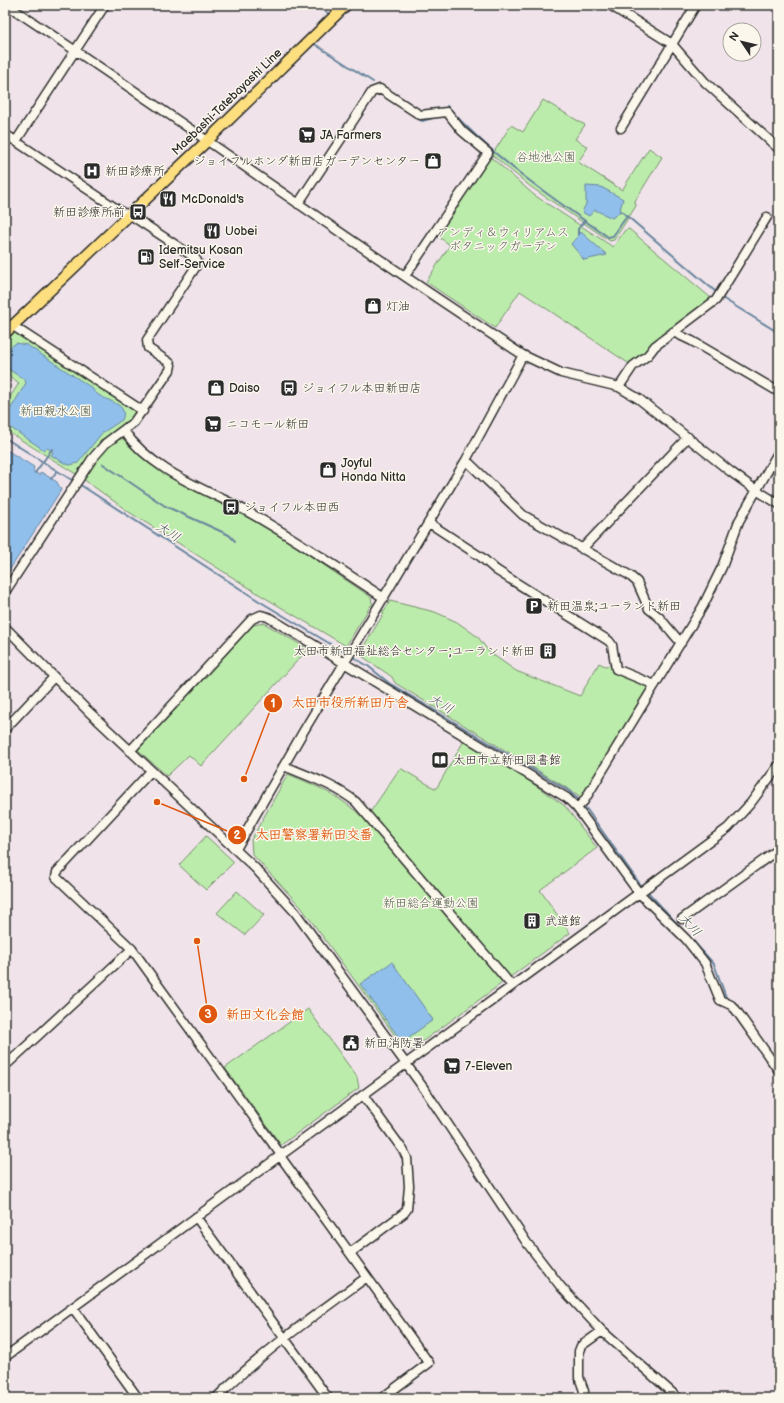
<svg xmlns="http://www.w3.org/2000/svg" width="784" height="1403" font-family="'Balsamiq Sans','Klee One',sans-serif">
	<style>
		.green { fill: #bcecab; stroke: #748c6b }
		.water { fill: #90bfeb; stroke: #68849e }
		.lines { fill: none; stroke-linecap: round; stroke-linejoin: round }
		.stream { stroke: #68849e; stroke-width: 2 }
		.minor-casing { stroke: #2b2b2b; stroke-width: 11 }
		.major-casing { stroke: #2b2b2b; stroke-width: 13 }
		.minor { stroke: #fbf7ec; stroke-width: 8 }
		.major { stroke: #fddf80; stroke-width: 10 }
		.labels { text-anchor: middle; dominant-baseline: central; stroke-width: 3; stroke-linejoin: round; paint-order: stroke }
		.street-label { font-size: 12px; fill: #2b2b2b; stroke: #fbf7ec }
		.poi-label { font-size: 12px; fill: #2b2b2b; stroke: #fbf7ec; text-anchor: start }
		.park-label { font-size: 12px; fill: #4f5b4b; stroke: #fbf7ec }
		.water-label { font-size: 13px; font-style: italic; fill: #495765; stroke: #fbf7ec }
		.leader { fill: none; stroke: #df570e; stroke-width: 1.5 }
		.callout-dot { fill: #df570e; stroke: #fbf7ec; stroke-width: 1.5 }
		.mark-label { font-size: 12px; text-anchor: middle; font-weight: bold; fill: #fff }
		.callout-label { font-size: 13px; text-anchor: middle; font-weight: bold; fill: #df570e; stroke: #fbf7ec; stroke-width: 3; stroke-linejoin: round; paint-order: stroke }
	</style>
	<rect width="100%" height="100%" fill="#f0e4ea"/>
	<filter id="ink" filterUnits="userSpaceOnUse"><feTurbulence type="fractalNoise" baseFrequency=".025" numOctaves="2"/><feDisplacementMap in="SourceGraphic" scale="8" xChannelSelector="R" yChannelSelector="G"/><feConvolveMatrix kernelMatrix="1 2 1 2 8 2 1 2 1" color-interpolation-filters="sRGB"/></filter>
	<g filter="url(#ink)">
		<path class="green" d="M543 100 585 125 575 139 588 147 578 162 622 190 649 148 662 157 635 201 636 206 614 240 610 241 531 187 492 155 511 125 523 132Z
			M489 157 493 159 534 195 613 247 625 230 629 229 711 298V301L684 318 631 365 520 291 495 328 426 282 450 245 436 235Z
			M14 333 18 334 136 412 129 422 93 450 77 473 83 477C91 466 109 436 125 439L138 452 167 475 275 532 371 597 372 603 384 611 390 601 435 612 457 622 478 637 489 652 516 671 580 696 599 663 605 666 612 665 648 685 649 690 583 798 395 683 392 677 359 654 384 613 371 605 346 646 262 596 129 512 76 474 5 430V405L19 383 5 373V342Z
			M264 623 308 649 201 766 189 755 167 776 138 750 253 625Z
			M465 739 499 760 565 806 597 848 540 890 570 933 411 1050 405 1049 301 907 252 854 251 840 288 774C317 786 343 797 365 820L400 768 436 789Z
			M206 836 234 862 206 890 179 865Z
			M237 891 264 915 245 935 217 913Z
			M308 1009 357 1077 359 1088 281 1145 225 1068Z"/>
		<path class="water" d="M586 186 601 187 623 199 619 213 612 218 595 210 589 216 582 212 586 204Z
			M581 232 607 255 584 260 571 244Z
			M16 343 27 345 92 388C98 402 131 400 122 420L102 433 78 463 70 465 64 463 51 455 53 452 47 448 44 450 5 424V418L26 383 25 380 5 367V351Z
			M5 449 34 467 33 471 39 475 41 472 57 482 61 490 5 577Z
			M392 962 433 1020 402 1042 360 984Z"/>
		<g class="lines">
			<path class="stream" d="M316 5 329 14
				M313 43 373 82
				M447 106C493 158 551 197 608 237L613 236 627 216
				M417 118 422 121 437 117
				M620 210 716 292
				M578 235V229L584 221
				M722 298 779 333
				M5 438 75 482
				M103 464 165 506 229 535 235 541
				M35 473 52 449
				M51 479 57 471
				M79 484 259 601 347 654
				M351 656 368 666 389 683 569 791 580 801
				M583 804 642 887
				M646 890 714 964 727 1000"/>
			<g class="minor-casing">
				<path id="minor" d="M7 5C180 119 349 242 523 355L561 373 619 387 639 399 731 472 756 490 779 504
					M610 5 672 44 705 82 779 149
					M621 128 696 5
					M5 134 123 213 129 214 194 257 197 261 195 268 147 340 148 348 170 363 171 365 170 370 134 422 106 443 92 459 5 592
					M16 141 105 5
					M298 204 372 92 380 89 420 115 447 112 462 131 488 153 405 276
					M13 326 143 411
					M673 332 692 341 779 392
					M619 387 633 366 648 355 655 346 716 300 767 217
					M124 431C154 473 207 489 250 513 296 539 340 569 384 598
					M466 460 523 515 629 575 637 582 649 609 659 617 681 643
					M429 523 481 557 496 570 609 641 612 645 616 669 655 685
					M582 549 688 437
					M5 627 87 710 255 868 295 912 425 1090 527 1243 561 1287 602 1331 678 1398
					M5 729 54 677
					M130 751 252 619 261 615 268 617 567 798 577 808 639 893 686 939 705 963 720 1000 731 1005 736 1010 779 1071
					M284 766C308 776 335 785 356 802L512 986
					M151 771 57 872 56 877 132 949 281 1155
					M577 808 584 801 703 606 722 567 739 521 779 451
					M236 849 303 732 466 460 523 355
					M682 919 779 849
					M5 1066 132 949
					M280 1156 429 1363 382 1398
					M196 1217 328 1398
					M350 1253 404 1213 407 1209 409 1186 407 1158 403 1150 363 1095
					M73 1308 138 1398
					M5 1357 728 828 750 804 779 765
					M216 1398C262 1352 315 1315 367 1277
					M583 1398 584 1391 579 1377V1351L581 1346 602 1331"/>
			</g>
			<g class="major-casing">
				<path id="major" d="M5 333 207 141 346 5"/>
			</g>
			<use href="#minor" class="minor"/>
			<use href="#major" class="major"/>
		</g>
	</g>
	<defs>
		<g id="supermarket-square" transform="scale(0.9)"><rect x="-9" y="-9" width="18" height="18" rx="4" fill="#2b2b2b" stroke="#fbf7ec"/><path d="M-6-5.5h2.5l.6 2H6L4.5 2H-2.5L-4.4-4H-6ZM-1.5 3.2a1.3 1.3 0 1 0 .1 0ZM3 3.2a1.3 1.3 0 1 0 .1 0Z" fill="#fff"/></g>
		<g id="shop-square" transform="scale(0.9)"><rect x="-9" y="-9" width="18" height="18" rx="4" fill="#2b2b2b" stroke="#fbf7ec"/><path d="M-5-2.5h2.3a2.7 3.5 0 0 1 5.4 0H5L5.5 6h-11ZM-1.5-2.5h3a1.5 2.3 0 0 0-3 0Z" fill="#fff"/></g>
		<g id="hospital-square" transform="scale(0.9)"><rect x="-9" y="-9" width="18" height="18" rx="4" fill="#2b2b2b" stroke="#fbf7ec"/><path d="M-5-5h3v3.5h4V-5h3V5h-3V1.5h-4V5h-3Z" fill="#fff"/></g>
		<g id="restaurant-square" transform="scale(0.9)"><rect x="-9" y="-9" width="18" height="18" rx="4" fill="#2b2b2b" stroke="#fbf7ec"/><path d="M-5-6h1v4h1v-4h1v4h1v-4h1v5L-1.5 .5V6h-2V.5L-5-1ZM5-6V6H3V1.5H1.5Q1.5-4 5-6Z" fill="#fff"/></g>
		<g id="bus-square" transform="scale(0.9)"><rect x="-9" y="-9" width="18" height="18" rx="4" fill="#2b2b2b" stroke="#fbf7ec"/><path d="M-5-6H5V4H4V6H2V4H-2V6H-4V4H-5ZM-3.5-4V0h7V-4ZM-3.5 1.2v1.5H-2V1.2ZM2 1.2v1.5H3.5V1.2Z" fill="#fff"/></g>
		<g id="fuel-square" transform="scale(0.9)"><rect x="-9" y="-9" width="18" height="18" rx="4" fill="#2b2b2b" stroke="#fbf7ec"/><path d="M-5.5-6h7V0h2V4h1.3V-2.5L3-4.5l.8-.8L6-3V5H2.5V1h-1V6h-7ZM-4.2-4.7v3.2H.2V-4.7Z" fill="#fff"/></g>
		<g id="parking-square" transform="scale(0.9)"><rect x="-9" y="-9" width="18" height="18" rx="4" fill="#2b2b2b" stroke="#fbf7ec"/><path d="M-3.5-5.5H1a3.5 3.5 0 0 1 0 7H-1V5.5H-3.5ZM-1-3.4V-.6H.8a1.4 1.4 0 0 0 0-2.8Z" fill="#fff"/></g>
		<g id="building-square" transform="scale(0.9)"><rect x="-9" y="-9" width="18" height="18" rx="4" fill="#2b2b2b" stroke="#fbf7ec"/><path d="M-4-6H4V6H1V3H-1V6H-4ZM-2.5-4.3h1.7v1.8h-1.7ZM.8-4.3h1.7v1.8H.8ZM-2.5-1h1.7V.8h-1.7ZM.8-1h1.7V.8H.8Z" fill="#fff"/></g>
		<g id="library-square" transform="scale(0.9)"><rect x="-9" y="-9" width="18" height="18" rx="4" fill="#2b2b2b" stroke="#fbf7ec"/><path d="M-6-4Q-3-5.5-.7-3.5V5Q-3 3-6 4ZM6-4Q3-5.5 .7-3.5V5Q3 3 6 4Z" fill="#fff"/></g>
		<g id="civic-square" transform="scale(0.9)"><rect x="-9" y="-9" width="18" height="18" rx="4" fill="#2b2b2b" stroke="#fbf7ec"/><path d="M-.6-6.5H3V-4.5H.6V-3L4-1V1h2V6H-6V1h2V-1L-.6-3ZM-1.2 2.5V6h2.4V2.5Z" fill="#fff"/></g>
	</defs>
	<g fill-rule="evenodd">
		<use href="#supermarket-square" x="307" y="135"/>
		<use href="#shop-square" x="433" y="161"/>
		<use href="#hospital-square" x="92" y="171"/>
		<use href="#restaurant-square" x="168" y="199"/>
		<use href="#bus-square" x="138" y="212"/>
		<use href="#restaurant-square" x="212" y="231"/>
		<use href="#fuel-square" x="146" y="257"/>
		<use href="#shop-square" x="373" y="306"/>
		<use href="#shop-square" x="216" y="388"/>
		<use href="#bus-square" x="289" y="388"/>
		<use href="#supermarket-square" x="213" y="424"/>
		<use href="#shop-square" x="328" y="470"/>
		<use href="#bus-square" x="231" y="507"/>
		<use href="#parking-square" x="534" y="606"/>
		<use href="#building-square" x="548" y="651"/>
		<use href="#library-square" x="440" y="760"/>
		<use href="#building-square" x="532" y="921"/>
		<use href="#civic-square" x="351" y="1043"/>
		<use href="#supermarket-square" x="452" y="1066"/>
	</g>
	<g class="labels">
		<g class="street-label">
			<text transform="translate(227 102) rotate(-44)">Maebashi-Tatebayashi Line</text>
		</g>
		<g class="poi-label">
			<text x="320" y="135">JA Farmers</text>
			<text x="420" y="161" text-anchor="end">ジョイフルホンダ新田店ガーデンセンター</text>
			<text x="105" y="171">新田診療所</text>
			<text x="181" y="199">McDonald's</text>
			<text x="125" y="212" text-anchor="end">新田診療所前</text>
			<text x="225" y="231">Uobei</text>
			<text x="159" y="250">Idemitsu Kosan<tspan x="159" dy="14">Self-Service</tspan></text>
			<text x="386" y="306">灯油</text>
			<text x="229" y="388">Daiso</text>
			<text x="302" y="388">ジョイフル本田新田店</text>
			<text x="226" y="424">ニコモール新田</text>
			<text x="341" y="463">Joyful<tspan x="341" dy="14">Honda Nitta</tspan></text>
			<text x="244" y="507">ジョイフル本田西</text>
			<text x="547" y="606">新田温泉;ユーランド新田</text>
			<text x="535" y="651" text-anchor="end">太田市新田福祉総合センター;ユーランド新田</text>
			<text x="453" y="760">太田市立新田図書館</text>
			<text x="545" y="921">武道館</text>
			<text x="364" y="1043">新田消防署</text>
			<text x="465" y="1066">7-Eleven</text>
		</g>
		<g class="park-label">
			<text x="546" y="157">谷地池公園</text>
			<text x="503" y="232">アンディ＆ウィリアムス<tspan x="503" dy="14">ボタニックガーデン</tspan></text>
			<text x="56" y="411">新田親水公園</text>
			<text x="431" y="903">新田総合運動公園</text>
		</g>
		<g class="water-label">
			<text transform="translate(168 532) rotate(33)">大川</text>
			<text transform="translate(441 704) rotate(31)">大川</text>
			<text transform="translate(690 925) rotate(47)">大川</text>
		</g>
	</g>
	<path class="leader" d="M244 779L273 703M157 802L237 835M197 941L208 1014"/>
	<g class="callout-dot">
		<circle cx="244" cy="779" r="4"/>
		<circle cx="157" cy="802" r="4"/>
		<circle cx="197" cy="941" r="4"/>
		<circle cx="273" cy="703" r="10"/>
		<circle cx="237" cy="835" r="10"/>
		<circle cx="208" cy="1014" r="10"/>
	</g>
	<g class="mark-label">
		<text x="273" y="707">1</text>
		<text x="237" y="839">2</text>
		<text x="208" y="1018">3</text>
	</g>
	<g class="callout-label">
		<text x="350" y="707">太田市役所新田庁舎</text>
		<text x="314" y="839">太田警察署新田交番</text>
		<text x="265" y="1019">新田文化会館</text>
	</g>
	<rect width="784" height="1403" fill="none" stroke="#fbf7ec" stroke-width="20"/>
	<rect x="10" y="10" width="764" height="1383" fill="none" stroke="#2b2b2b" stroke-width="1.5" filter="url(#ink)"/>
	<g transform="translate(742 42) rotate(305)"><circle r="19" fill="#fbf7ec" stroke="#a8a59f"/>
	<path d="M0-3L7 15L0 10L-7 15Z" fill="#2b2b2b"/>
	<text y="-6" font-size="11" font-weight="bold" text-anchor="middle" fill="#2b2b2b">N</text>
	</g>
</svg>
